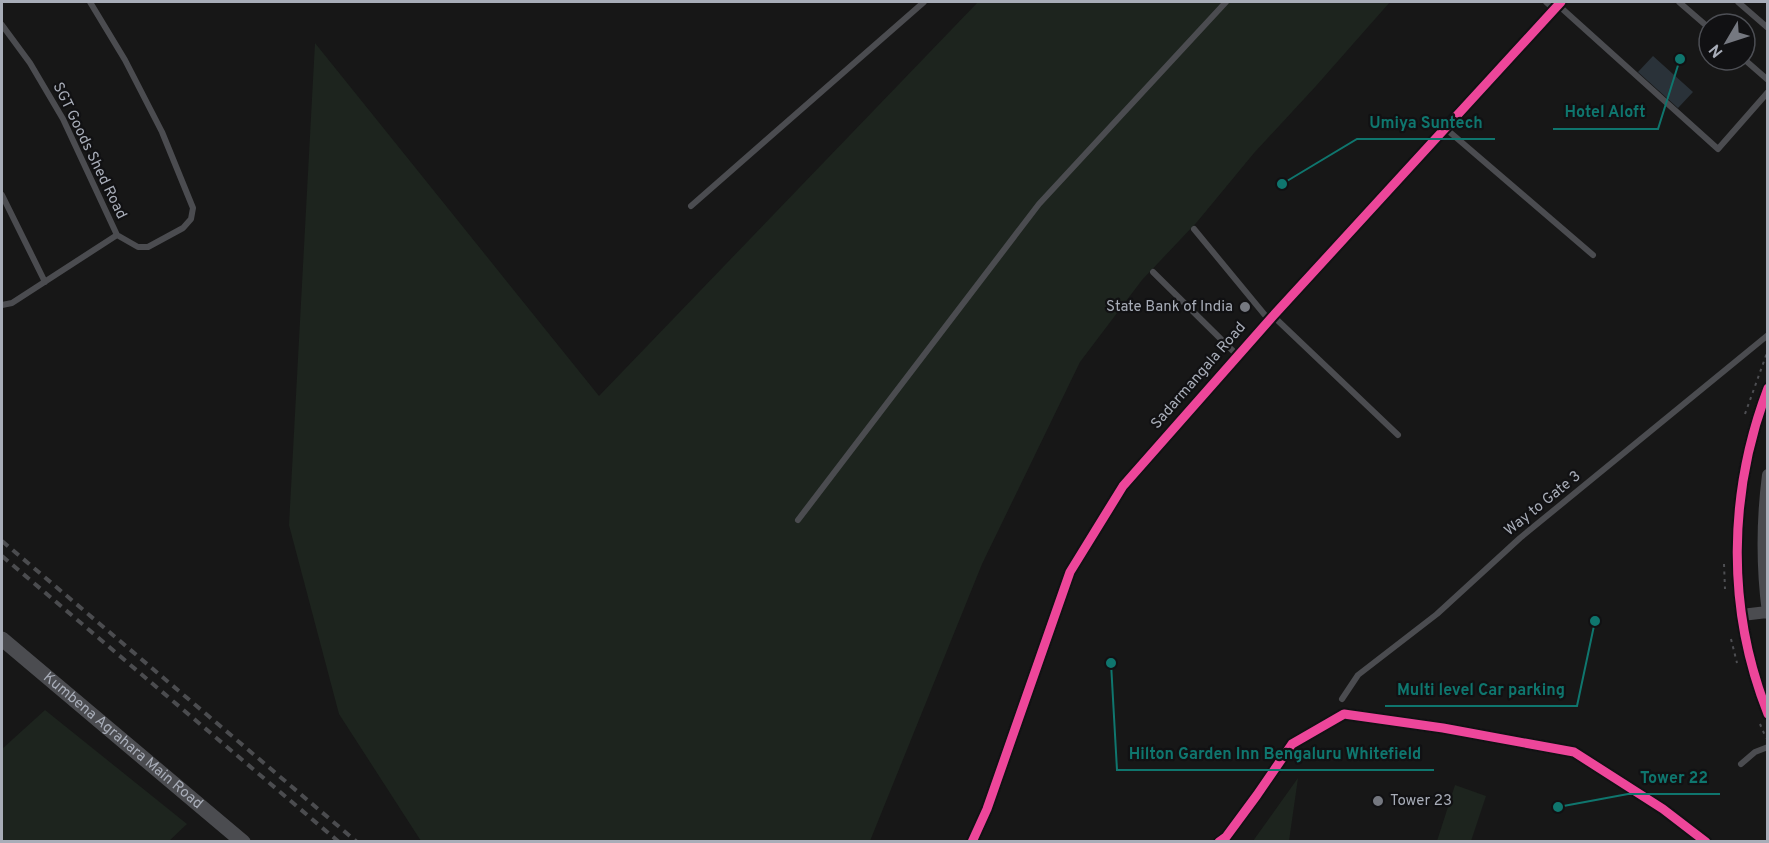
<svg xmlns="http://www.w3.org/2000/svg" width="1769" height="843" font-family="Overpass,sans-serif">
	<style>
		.green { fill: #1d241e }
		.water { fill: #2a3239 }
		.lines { fill: none; stroke-linecap: round; stroke-linejoin: round }
		.path { stroke: #4d4e52; stroke-width: 2; stroke-dasharray: 3 4.5; stroke-linecap: butt }
		.service { stroke: #4b4c50; stroke-width: 6 }
		.minor { stroke: #4b4c50; stroke-width: 12 }
		.tertiary { stroke: #4b4c50; stroke-width: 15 }
		.rail { stroke: #4b4c4f; stroke-width: 4; stroke-dasharray: 8 6; stroke-linecap: butt }
		.cycleway-casing { stroke: #111113; stroke-width: 13 }
		.cycleway { stroke: #ed469a; stroke-width: 9 }
		.poi-dot { fill: #757880; stroke: #111113; stroke-width: 2 }
		.labels { text-anchor: middle; dominant-baseline: central; stroke-width: 4.5; stroke-linejoin: round; paint-order: stroke }
		.street-label { font-size: 15px; fill: #a8adb8; stroke: #111113 }
		.poi-label { font-size: 15px; fill: #a8adb8; stroke: #111113; text-anchor: end }
		.leader { fill: none; stroke: #0f766e; stroke-width: 2 }
		.callout-dot { fill: #0f766e; stroke: #111113; stroke-width: 2 }
		.callout-label { font-size: 16px; text-anchor: middle; font-weight: bold; fill: #0f766e; stroke: #111113; stroke-width: 4.5; stroke-linejoin: round; paint-order: stroke }
	</style>
	<rect width="100%" height="100%" fill="#171717"/>
	<path class="green" d="M978 2H1390L1316 86 1254 153 1197 222 1142 280 1080 362 982 564 870 841H421L339 714 289 525 315 43 599 396Z
		M45 710 187 824 169 841H2V749Z
		M1298 778 1289 841H1253Z
		M1455 785 1486 796 1471 841H1437Z"/>
	<path class="water" d="M1653 56 1693 92 1678 108 1638 72Z"/>
	<g class="lines">
		<path class="path" d="M1745 414 1768 350
			M1724 564 1725 589
			M1731 639 1737 663
			M1760 724 1766 738"/>
		<path class="service" d="M90 2 125 60 162 132 193 208 191 219 183 228 148 247H138L117 235
			M1546 2 1554 9
			M1679 2 1709 28
			M1738 2 1768 28
			M1558 5 1718 149 1768 92
			M2 25 30 63 63 119 117 235 12 303 2 305
			M1745 60 1768 80
			M1445 128 1593 255
			M2 195 45 282
			M691 206 924 2
			M1194 229 1269 320
			M1153 272 1238 356
			M1273 316 1398 435
			M798 520 1039 204 1226 2
			M1342 699 1358 675 1437 614 1520 538 1768 335
			M1741 764 1755 752 1768 747"/>
		<path class="minor" d="M1768 388C1728 493 1726 609 1768 714
			M1768 475C1762 522 1762 567 1768 613
			M1742 615 1767 612
			M972 842 987 809 1070 572 1123 486 1273 316 1561 2
			M1219 842 1226 837 1257 795 1292 744 1344 714 1443 728 1574 752 1663 809 1706 842"/>
		<path class="tertiary" id="s1" d="M2 639 243 842"/>
		<path class="rail" d="M2 541 357 842
			M2 556 339 842"/>
		<g class="cycleway-casing">
			<path id="cycleway" d="M1768 388C1728 493 1726 609 1768 714
				M972 842 987 809 1070 572 1123 486 1273 316 1561 2
				M1219 842 1226 837 1257 795 1292 744 1344 714 1443 728 1574 752 1663 809 1706 842"/>
		</g>
		<use href="#cycleway" class="cycleway"/>
	</g>
	<g class="poi-dot">
		<circle cx="1245" cy="307" r="6"/>
		<circle cx="1378" cy="801" r="6"/>
	</g>
	<g class="labels">
		<g class="street-label">
			<text transform="translate(89 151) rotate(64)">SGT Goods Shed Road</text>
			<text transform="translate(1199 376) rotate(-49)">Sadarmangala Road</text>
			<text transform="translate(1543 504) rotate(-39)">Way to Gate 3</text>
			<text stroke="none"><textPath href="#s1" startOffset="158">Kumbena Agrahara Main Road</textPath></text>
		</g>
		<g class="poi-label">
			<text x="1233" y="307">State Bank of India</text>
			<text x="1390" y="801" text-anchor="start">Tower 23</text>
		</g>
	</g>
	<path class="leader" d="M1680 59L1658 129H1553M1282 184L1357 139H1495M1595 621L1577 706H1385M1111 663L1117 770H1434M1558 807L1628 794H1720"/>
	<g class="callout-dot">
		<circle cx="1680" cy="59" r="6"/>
		<circle cx="1282" cy="184" r="6"/>
		<circle cx="1595" cy="621" r="6"/>
		<circle cx="1111" cy="663" r="6"/>
		<circle cx="1558" cy="807" r="6"/>
	</g>
	<g class="callout-label">
		<text x="1605" y="117">Hotel Aloft</text>
		<text x="1426" y="128">Umiya Suntech</text>
		<text x="1481" y="695">Multi level Car parking</text>
		<text x="1275" y="759">Hilton Garden Inn Bengaluru Whitefield</text>
		<text x="1674" y="783">Tower 22</text>
	</g>
	<rect width="1769" height="843" fill="none" stroke="#a8adb8" stroke-width="6"/>
	<g transform="translate(1727 42) rotate(231)"><circle r="28" fill="#111113" stroke="#4d4f55" stroke-width="1.5"/>
	<path d="M0-4.5L10 22L0 15L-10 22Z" fill="#757880"/>
	<text y="-9" font-size="16" font-weight="bold" text-anchor="middle" fill="#a8adb8">N</text>
	</g>
</svg>
